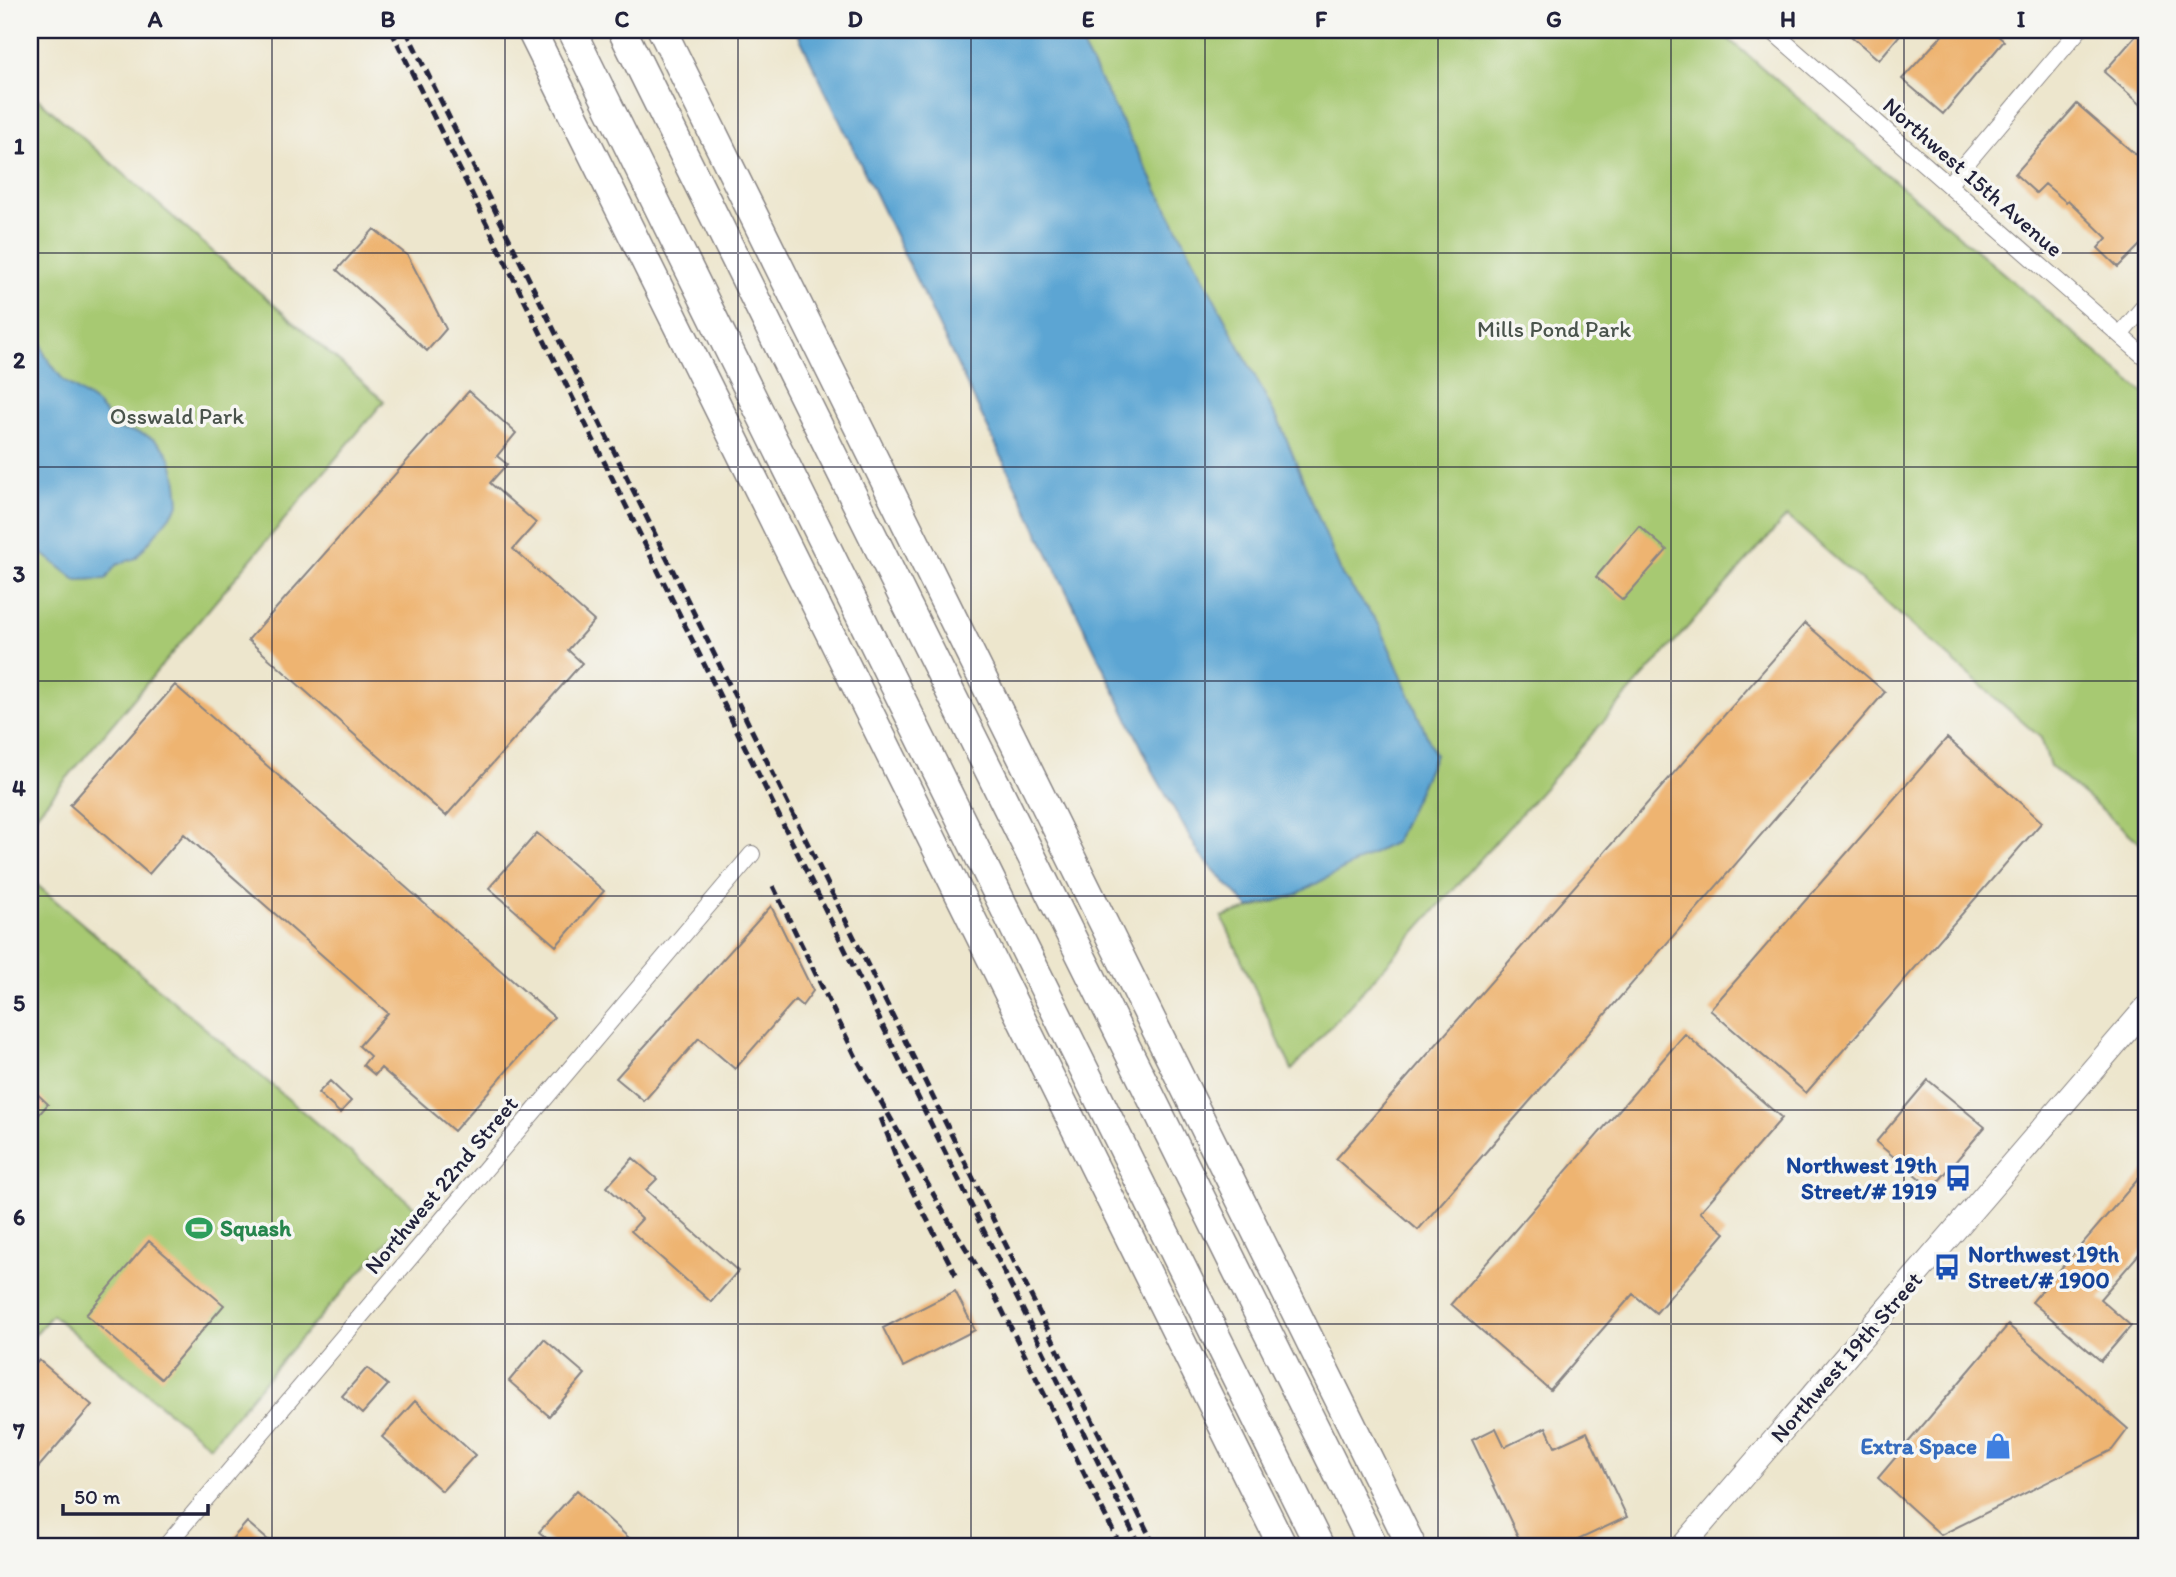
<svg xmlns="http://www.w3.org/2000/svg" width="2176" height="1577" font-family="Itim,sans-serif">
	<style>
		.green { fill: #a7c972; stroke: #647656; stroke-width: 2 }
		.water { fill: #5ca5d3; stroke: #3f6487; stroke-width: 2 }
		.building { fill: #eeb471 }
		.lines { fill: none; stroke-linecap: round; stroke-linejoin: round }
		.street-casing { stroke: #888484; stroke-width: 18 }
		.secondary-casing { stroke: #888484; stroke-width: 25 }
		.highway-casing { stroke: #888484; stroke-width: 31 }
		.street { stroke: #fff; stroke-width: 16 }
		.secondary { stroke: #fff; stroke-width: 23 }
		.highway { stroke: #fff; stroke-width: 28 }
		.rail { stroke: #22223b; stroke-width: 5; stroke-dasharray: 10 5; stroke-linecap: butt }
		.grid { fill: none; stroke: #22223b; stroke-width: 2; stroke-opacity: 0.55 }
		.labels { text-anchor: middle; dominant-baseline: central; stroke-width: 7; stroke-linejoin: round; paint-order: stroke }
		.street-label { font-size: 23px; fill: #22223b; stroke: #f6f6f2 }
		.park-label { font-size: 23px; fill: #4a544c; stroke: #f6f6f2 }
		.transit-label { font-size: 23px; font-weight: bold; fill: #164399; stroke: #f6f6f2; text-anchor: end }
		.leisure-label { font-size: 23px; font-weight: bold; fill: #27864d; stroke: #f6f6f2; text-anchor: start }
		.shop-label { font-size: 23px; font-weight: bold; fill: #366cbe; stroke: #f6f6f2; text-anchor: end }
		.neatline { fill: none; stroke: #22223b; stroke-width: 2.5 }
		.grid-label { font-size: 23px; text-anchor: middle; font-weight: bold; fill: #22223b }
	</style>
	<rect width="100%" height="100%" fill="#f6f6f2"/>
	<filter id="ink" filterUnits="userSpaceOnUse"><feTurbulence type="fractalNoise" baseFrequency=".0143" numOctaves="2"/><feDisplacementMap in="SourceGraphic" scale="14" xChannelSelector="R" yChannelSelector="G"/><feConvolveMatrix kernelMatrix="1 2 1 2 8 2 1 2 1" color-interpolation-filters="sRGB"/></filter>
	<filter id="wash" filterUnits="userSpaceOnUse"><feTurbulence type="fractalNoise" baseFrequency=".00686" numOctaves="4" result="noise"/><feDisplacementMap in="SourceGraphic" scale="28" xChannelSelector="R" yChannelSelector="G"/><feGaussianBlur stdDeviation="1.57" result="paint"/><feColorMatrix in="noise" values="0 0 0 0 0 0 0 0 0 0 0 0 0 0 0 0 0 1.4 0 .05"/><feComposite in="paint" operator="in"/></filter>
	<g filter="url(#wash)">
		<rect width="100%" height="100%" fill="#ede6cd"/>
		<path class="green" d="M1073 30H1718L2146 395V848L2050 766 2041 738 1787 516 1292 1070 1222 917 1293 896 1380 626 1342 575Z
			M30 92 384 401 30 822Z
			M30 879 417 1209 293 1347 210 1446 52 1315 30 1340Z"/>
		<path class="water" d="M796 30H1074L1282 428 1342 575 1380 626 1435 755 1395 842 1293 896 1249 908 1200 855 1156 777Z
			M30 303 45 355 63 380 97 404 119 430C168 432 177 461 179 505L136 558 116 565 106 579 76 580 30 544Z"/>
		<g id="blocks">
			<path class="building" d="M1844 30H1904L1879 60Z
				M1947 30H1991L2004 41 1943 114 1902 79Z
				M2141 30H2146V109L2104 72Z
				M2077 104 2136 155 2146 144V239L2118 267 2098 248 2107 238 2068 200 2066 202 2045 184 2036 193 2015 174Z
				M374 229 408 256 446 329 427 351 337 270Z
				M469 391 516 433 497 456 507 464 490 483 536 523 513 549 594 621 568 650 582 663 446 816 248 640Z
				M1639 526 1667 550 1623 600 1596 577Z
				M1805 623 1885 692 1418 1230 1336 1159Z
				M175 685 554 1017 454 1131 381 1068 375 1075 363 1065 370 1056 359 1046 388 1013 184 834 149 874 70 805Z
				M1947 738 2042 822 1806 1093 1710 1010Z
				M537 833 604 891 556 946 489 888Z
				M771 906 813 991 802 1006 795 1000 735 1069 699 1038 644 1101 616 1078Z
				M1685 1034 1782 1118 1700 1212 1725 1233 1656 1313 1633 1294 1550 1390 1451 1304Z
				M1928 1080 1985 1127 1932 1189 1876 1142Z
				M330 1081 351 1101 340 1113 318 1093Z
				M30 1087 48 1104 30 1125Z
				M633 1158 657 1179 646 1190 738 1271 711 1302 631 1231 642 1219 607 1187Z
				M2146 1170V1246L2100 1299 2131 1326 2101 1361 2032 1302Z
				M149 1241 224 1305 161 1379 86 1315Z
				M955 1291 975 1330 903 1367 883 1328Z
				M2008 1325 2128 1429 2112 1450 1941 1535 1878 1478Z
				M544 1339 585 1374 549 1416 509 1381Z
				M39 1360 92 1405 30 1477V1371Z
				M367 1368 388 1385 362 1414 342 1396Z
				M415 1401 475 1455 442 1491 382 1437Z
				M1546 1427 1555 1447 1587 1432 1627 1517 1563 1547H1523L1472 1440 1496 1428 1505 1447Z
				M577 1490 630 1539 622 1547H557L539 1532Z
				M247 1522 276 1547H225Z"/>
		</g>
	</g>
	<g filter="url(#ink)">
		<use href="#blocks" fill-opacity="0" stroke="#888484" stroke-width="2"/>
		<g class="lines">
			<g class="street-casing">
				<path id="street" d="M1771 30 2146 358
					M1948 185 2079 30
					M2120 335 2146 304
					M165 1547 752 854"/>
			</g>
			<g class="secondary-casing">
				<path id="secondary" d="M1682 1547 2146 1008"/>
			</g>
			<g class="highway-casing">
				<path id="highway" d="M531 30 1283 1547
					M571 30 1320 1547
					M622 30 1374 1547
					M662 30 1412 1547"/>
			</g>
			<use href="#street" class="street"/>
			<use href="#secondary" class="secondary"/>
			<use href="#highway" class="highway"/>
			<path class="rail" d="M391 30 1140 1547
				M406 30 1155 1547
				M773 886 857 1059 944 1213 994 1294 1121 1547
				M881 1118 900 1167 956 1275"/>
		</g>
	</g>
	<path class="grid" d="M272 30V1547M505 30V1547M738 30V1547M971 30V1547M1205 30V1547M1438 30V1547M1671 30V1547M1904 30V1547M30 253H2146M30 467H2146M30 681H2146M30 896H2146M30 1110H2146M30 1324H2146"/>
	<defs>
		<g id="bus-bare" transform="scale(2.1)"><path d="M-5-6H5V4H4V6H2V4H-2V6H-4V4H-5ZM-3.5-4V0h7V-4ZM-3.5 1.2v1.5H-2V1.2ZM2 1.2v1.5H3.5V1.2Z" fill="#1a4fb4" stroke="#f6f6f2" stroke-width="2.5" paint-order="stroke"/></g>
		<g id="stadium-bare" transform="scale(2.1)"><path d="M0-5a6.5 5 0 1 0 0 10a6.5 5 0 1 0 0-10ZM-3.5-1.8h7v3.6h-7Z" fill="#2e9e5b" stroke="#f6f6f2" stroke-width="2.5" paint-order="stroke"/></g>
		<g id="shop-bare" transform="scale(2.1)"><path d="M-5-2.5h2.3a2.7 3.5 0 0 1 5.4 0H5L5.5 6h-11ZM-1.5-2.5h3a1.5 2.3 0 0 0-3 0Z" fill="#3f7fe0" stroke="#f6f6f2" stroke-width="2.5" paint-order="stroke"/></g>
	</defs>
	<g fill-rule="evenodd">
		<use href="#bus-bare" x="1958" y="1178"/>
		<use href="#stadium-bare" x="199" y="1228"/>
		<use href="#bus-bare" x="1947" y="1267"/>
		<use href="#shop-bare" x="1998" y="1446"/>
	</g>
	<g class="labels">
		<g class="street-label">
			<text transform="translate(1973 177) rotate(41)">Northwest 15th Avenue</text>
			<text transform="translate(441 1185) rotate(-50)">Northwest 22nd Street</text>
			<text transform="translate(1846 1357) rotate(-49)">Northwest 19th Street</text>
		</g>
		<g class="park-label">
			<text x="1554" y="329">Mills Pond Park</text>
			<text x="177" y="416">Osswald Park</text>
		</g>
		<g class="transit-label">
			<text x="1937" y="1165">Northwest 19th<tspan x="1937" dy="26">Street/# 1919</tspan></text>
			<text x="1968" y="1254" text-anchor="start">Northwest 19th<tspan x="1968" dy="26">Street/# 1900</tspan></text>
		</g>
		<g class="leisure-label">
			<text x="220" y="1228">Squash</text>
		</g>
		<g class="shop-label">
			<text x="1977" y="1446">Extra Space</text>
		</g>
	</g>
	<rect width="2176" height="1577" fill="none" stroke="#f6f6f2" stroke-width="77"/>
	<path d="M63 1504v10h145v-10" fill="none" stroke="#22223b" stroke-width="3.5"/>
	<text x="74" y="1504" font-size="21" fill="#22223b" stroke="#f6f6f2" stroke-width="5" paint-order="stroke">50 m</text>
	<rect x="38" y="38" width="2100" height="1500" class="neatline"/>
	<g class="grid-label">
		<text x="155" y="27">A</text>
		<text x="388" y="27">B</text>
		<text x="622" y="27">C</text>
		<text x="855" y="27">D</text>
		<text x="1088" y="27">E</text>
		<text x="1321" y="27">F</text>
		<text x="1554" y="27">G</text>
		<text x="1788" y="27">H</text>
		<text x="2021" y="27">I</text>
		<text x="19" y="154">1</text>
		<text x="19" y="368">2</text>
		<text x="19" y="582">3</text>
		<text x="19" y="796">4</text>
		<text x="19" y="1011">5</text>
		<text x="19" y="1225">6</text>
		<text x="19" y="1439">7</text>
	</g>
</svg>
